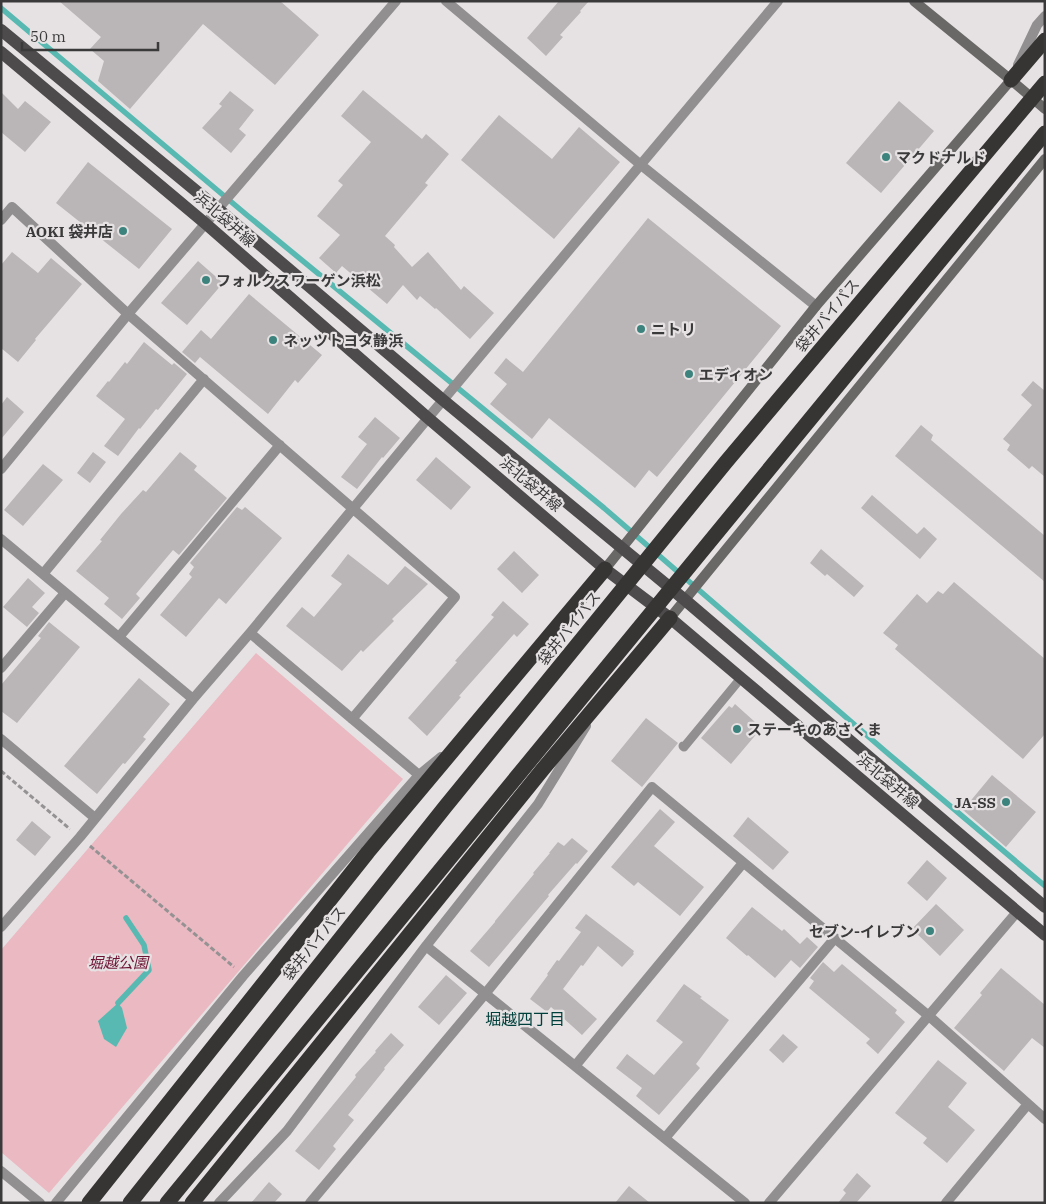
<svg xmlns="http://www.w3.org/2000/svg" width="1046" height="1204" font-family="'IBM Plex Serif','Noto Sans JP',serif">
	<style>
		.green { fill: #eab9c2 }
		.water { fill: #57b9b1 }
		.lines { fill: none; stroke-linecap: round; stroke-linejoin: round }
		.stream { stroke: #57b9b1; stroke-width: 5.5 }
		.building { fill: #bab5b6 }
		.path { stroke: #959293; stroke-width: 3; stroke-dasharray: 5 2.5; stroke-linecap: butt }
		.lane { stroke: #918f8f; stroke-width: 9 }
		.street { stroke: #918f8f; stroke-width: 10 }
		.secondary { stroke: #6a6767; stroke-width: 10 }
		.primary { stroke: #4e4b4c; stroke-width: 12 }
		.highway { stroke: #373434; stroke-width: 15 }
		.highway-bridge { stroke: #373434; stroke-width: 15 }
		.poi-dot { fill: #3c837d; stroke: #e6e2e3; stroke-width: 2 }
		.labels { text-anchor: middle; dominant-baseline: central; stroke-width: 4.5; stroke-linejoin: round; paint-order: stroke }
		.poi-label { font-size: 15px; font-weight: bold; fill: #3b3a3a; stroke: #e6e2e3; text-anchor: start }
		.street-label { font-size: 15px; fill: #3b3a3a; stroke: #e6e2e3 }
		.park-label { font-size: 15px; font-style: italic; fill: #6d1434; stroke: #e6e2e3 }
		.neighbourhood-label { font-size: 16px; fill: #00403c; stroke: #e6e2e3 }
	</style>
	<rect width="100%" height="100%" fill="#e6e2e3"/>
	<path class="green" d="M256 653 403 779 49 1193 1 1152V950Z"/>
	<path class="water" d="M118 1003 122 1008 127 1028 116 1047 104 1039 98 1021Z"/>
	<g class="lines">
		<path class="stream" d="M1 8 248 216 604 508 885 751 1045 886
			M118 1003 149 970 144 945 126 918"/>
	</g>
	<path class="building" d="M59 1H280L319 35 275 85 203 24 130 109 98 81 104 61 90 49 101 37Z
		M559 1H589L580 11 581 12 560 35 563 37 546 56 527 38Z
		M363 90 422 139 426 134 449 154 425 183 428 185 385 236 395 245 394 247 412 267 428 252 461 290 464 286 494 313 470 339 436 308 435 309 420 296 417 300 403 285 387 304 342 266 336 273 319 258 340 235 317 216 343 185 338 181 371 142 341 116Z
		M230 91 254 110 239 129 246 135 231 153 202 128 222 106 219 104Z
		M1 92 18 109 25 101 51 122 25 152 1 132Z
		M899 101 934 131 881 193 846 163Z
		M499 115 552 159 579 127 620 162 554 239 461 160Z
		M88 162 172 229 139 269 56 203Z
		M648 218 781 326 657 477 649 470 635 488 549 418 532 439 490 404 507 384 494 373 506 358 523 372Z
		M12 252 38 273 51 258 82 284 35 339 36 340 18 362 1 348V265Z
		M198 261 223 283 187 325 161 303Z
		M249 294 322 355 298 383 295 380 268 414 200 357 195 363 182 352 201 330 211 339Z
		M144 342 172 365 174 363 187 374 158 410 156 409 140 429 139 428 118 456 104 446 125 419 96 396 108 381 109 382 125 362 127 364Z
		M1033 381 1045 391V477L1032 466 1029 469 1007 450 1010 445 1003 439 1032 405 1021 395Z
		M7 397 24 412 1 439V405Z
		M375 417 400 438 383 458 382 457 357 489 341 477 367 444 358 437Z
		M921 425 933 435 931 440 1045 536V582L895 456Z
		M93 452 106 462 90 483 77 473Z
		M180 452 197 466 194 470 227 498 179 555 173 550 136 594 140 598 122 619 104 604 109 598 76 571 102 541 100 540 121 514 143 490 146 492Z
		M436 457 471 487 451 510 416 480Z
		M43 464 63 480 23 526 4 510Z
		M872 495 917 534 924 527 937 539 920 559 861 508Z
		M237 507 242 510 245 507 282 538 226 604 219 598 186 637 160 615 192 577 189 574 194 567 190 563Z
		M821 549 864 586 854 597 827 574 825 576 810 563Z
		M514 551 539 575 522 593 497 569Z
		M348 554 388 585 405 566 428 584 392 619 394 621 363 652 361 650 342 671 286 626 302 607 314 617 342 584 331 576Z
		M28 578 45 593 32 607 39 613 27 627 3 607Z
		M954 582 1045 659V734L1023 759 895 649 898 645 883 633 917 594 927 603 938 591 943 594Z
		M503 601 529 624 517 637 514 634 459 696 461 697 427 736 408 718 457 662 455 661 494 617 491 615Z
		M49 622 80 647 17 723 1 711V685L41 638 38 636Z
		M139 678 170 704 143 737 146 739 125 764 123 763 97 794 64 766Z
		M735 704 755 722 752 725 759 731 731 764 701 738 729 706 732 708Z
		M646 718 678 743 642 787 611 761Z
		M992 775 1036 812 1006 847 963 810Z
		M660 809 675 822 654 846 704 887 680 916 638 882 634 886 611 867Z
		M748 817 789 852 773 870 733 836Z
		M32 821 51 837 35 856 16 840Z
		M572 838 588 851 577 864 576 863 548 895 549 896 489 967 470 951 495 922V921L534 874 533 873 550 853H549L558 842 564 846Z
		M927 860 947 878 927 901 907 883Z
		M936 904 964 930 940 956 912 929Z
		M752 907 782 931 784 929 800 944 807 937 818 947 800 968 791 960 775 978 748 955 747 956 726 938Z
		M586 914 634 951 633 953 634 954 622 967 598 946 583 966 581 965 563 989 597 1019 582 1035 551 1007 547 1012 530 999 548 975 547 974 557 960 559 961 581 932 575 928Z
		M823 962 834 972 842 964 897 1010 895 1013 905 1022 878 1054 866 1043 870 1039 809 988 814 981 810 978Z
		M1001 968 1045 1005V1048L1032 1038 1004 1071 954 1028 982 995 980 993Z
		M446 975 467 993 439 1025 418 1007Z
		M684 984 702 997 700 998 729 1020 696 1064 700 1068 659 1115 636 1096 642 1088 616 1068 627 1054 654 1075 683 1042 656 1021Z
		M391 1033 404 1045 384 1068 385 1069 348 1115 354 1120 333 1146 336 1149 319 1170 295 1151 356 1077 355 1075 376 1052 375 1051Z
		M783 1034 798 1047 783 1063 769 1050Z
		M938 1060 967 1083 948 1107 975 1130 947 1163 923 1143 927 1138 895 1113Z
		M857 1173 871 1186 856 1203H838L846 1193 843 1190Z
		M269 1182 282 1194 274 1203H251Z
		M629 1186 650 1203H615Z"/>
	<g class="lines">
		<path class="path" d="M1 771 70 829
			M90 846 234 967"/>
		<path class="lane" d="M683 746 684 747 741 678"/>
		<path class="street" d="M446 1 641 165 816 306
			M1018 65 1037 25 1045 16
			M1 220 12 207 128 314 455 597 352 719
			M1 469 128 314 396 1
			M1 539 193 699
			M43 574 204 379
			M250 633 419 775
			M119 637 280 445
			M1 668 65 593
			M1 739 95 818
			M1 927 80 837 193 699 250 633 428 418 778 1
			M426 946 745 1203
			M575 1066 743 863
			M665 1138 835 938
			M1 1171 40 1203
			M56 1203 243 976 419 775 441 757
			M219 1203 287 1131 426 946 538 804 586 726
			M310 1203 485 994 652 787 929 1016 1045 1119
			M769 1203 1017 912
			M946 1203 1028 1104"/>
		<path class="secondary" d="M914 1 1011 80 1045 109
			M605 569 816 306 1011 80
			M670 618 1045 159"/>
		<path class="primary" d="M1 30 218 209 443 400 622 548 685 600 1045 907
			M1 52 206 224 428 418 605 569 670 618 741 678 1045 935"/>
		<path class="highway" d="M1011 80 1045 40
			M89 1203 368 852 605 569
			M192 1203 543 769 670 618"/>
		<path class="highway-bridge" d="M130 1203 445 807 726 462 1045 83
			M167 1203 1045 133"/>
	</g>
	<g class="poi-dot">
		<circle cx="886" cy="157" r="5"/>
		<circle cx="123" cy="231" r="5"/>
		<circle cx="206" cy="280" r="5"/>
		<circle cx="641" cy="329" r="5"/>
		<circle cx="273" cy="340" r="5"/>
		<circle cx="689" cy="374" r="5"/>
		<circle cx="737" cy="729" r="5"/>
		<circle cx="1006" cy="802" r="5"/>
		<circle cx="930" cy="931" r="5"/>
	</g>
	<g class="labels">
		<g class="poi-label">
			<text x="896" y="157">マクドナルド</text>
			<text x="113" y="231" text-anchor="end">AOKI 袋井店</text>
			<text x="216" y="280">フォルクスワーゲン浜松</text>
			<text x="651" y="329">ニトリ</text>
			<text x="283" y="340">ネッツトヨタ静浜</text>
			<text x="699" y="374">エディオン</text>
			<text x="747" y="729">ステーキのあさくま</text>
			<text x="996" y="802" text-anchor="end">JA-SS</text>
			<text x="920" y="931" text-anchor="end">セブン-イレブン</text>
		</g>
		<g class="street-label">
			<text transform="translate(225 219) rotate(41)">浜北袋井線</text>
			<text transform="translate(827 315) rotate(-50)">袋井バイパス</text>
			<text transform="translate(531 484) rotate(40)">浜北袋井線</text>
			<text transform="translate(569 628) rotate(-51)">袋井バイパス</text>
			<text transform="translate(888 781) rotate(40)">浜北袋井線</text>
			<text transform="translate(314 943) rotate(-51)">袋井バイパス</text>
		</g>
		<g class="park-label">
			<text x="118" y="962">堀越公園</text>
		</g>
		<g class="neighbourhood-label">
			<text x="525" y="1019">堀越四丁目</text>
		</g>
	</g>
	<rect width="1046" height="1204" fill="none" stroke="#3b3a3a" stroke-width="5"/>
	<path d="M22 42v8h136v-8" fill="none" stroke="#3b3a3a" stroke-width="2.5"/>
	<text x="30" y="42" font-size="15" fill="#3b3a3a" stroke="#e6e2e3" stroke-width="4" paint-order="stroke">50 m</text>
</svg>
